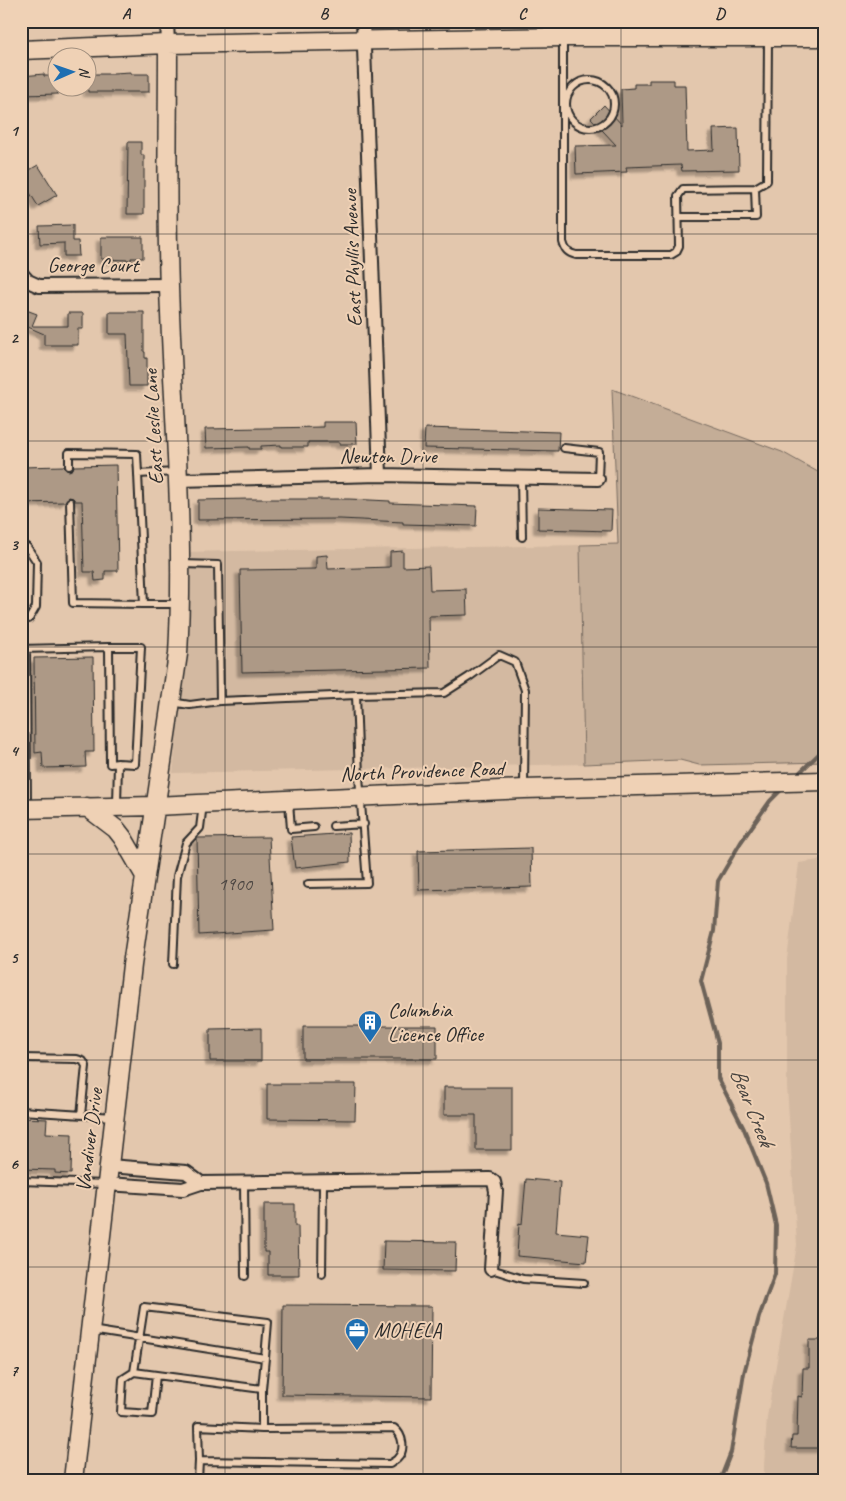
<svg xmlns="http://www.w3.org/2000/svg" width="846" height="1501" font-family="Caveat,sans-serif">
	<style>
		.built { fill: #d3b9a1 }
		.green { fill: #c4ad97; stroke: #786c61 }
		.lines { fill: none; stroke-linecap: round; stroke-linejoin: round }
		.stream { stroke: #6c6259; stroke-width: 4 }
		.building { fill: #ad9986; stroke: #2b2b2b; filter: url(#shadow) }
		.lane-casing { stroke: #2b2b2b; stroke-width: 10 }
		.street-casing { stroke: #2b2b2b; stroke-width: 16 }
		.secondary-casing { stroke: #2b2b2b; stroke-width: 21 }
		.lane { stroke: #efd1b5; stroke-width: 6 }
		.street { stroke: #efd1b5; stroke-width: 12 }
		.secondary { stroke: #efd1b5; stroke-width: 18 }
		.grid { fill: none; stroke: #2b2b2b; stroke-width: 1; stroke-opacity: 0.55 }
		.labels { text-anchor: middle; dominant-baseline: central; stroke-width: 4; stroke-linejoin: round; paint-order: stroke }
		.number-label { font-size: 19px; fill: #4c4642 }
		.street-label { font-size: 21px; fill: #2b2b2b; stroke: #efd1b5 }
		.poi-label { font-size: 21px; fill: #2b2b2b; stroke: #efd1b5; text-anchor: start }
		.water-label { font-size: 22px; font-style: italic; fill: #46423e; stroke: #efd1b5 }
		.neatline { fill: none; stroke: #2b2b2b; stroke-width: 2 }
		.grid-label { font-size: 16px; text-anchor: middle; font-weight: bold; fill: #2b2b2b }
	</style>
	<defs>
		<filter id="shadow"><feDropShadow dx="-4.5" dy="4.5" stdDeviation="1" flood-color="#0004"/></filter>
	</defs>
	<rect width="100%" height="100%" fill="#e3c7ad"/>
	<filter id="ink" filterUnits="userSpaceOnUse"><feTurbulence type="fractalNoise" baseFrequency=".02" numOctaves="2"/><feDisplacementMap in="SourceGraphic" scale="10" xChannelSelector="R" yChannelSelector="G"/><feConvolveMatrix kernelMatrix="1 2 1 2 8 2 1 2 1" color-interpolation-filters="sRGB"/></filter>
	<g filter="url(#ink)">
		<path class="built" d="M573 21H764L765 28 584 30 575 26Z
			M580 545 584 764 173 773 184 661V552Z
			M825 859V1480H764V1466L767 1417 797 1245 787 1086V960L799 863Z"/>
		<path class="green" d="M612 389 782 452 825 476V762L699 765 680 760 584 764 580 545 618 544Z"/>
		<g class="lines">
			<path class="stream" d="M796 776 825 748
				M720 1480 731 1452 744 1373 759 1317 775 1274 776 1225 766 1183 744 1129 718 1078V1043L701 981 714 931 718 881 741 842 770 801 784 787"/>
		</g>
		<path class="building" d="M131 72V74H149V92H88V74H114L113 73Z
			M44 74V76H58V94L23 95 22 76Z
			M649 80H674V85H685L687 151 714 150 713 129 738 128 739 170 682 171 681 165 626 167 627 172 576 174 575 146 616 145 591 118 604 105 622 125 621 89 634 88V84H649Z
			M128 142H141V155H144V214H127Z
			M38 165 57 195 38 206 25 185 21 187V175Z
			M73 225V241H78L79 256H64V243L40 244 39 226Z
			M101 237H143V258H131V260L101 259Z
			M21 308 37 314 32 326H68V313H83V329H78V345H44V334L21 324Z
			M109 312H144V352H145V358H147V386H129L127 334H109Z
			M323 422H356L357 444H340V442H308V447H281V445L261 446V449H249V447L206 448 205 429 323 427Z
			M425 428 559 432 558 451 424 448Z
			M116 465 118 571H105V580L95 581 94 572H84L82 501H75L73 498 69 497 65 502 21 503V467L64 466 66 470 69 471 73 469 74 466Z
			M249 499H349L390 501V503L477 506 476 526 403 524V522L340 519 198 520V500Z
			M538 508 612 510 611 531 538 529Z
			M403 551V567L429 566 430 590 466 589 467 615 429 616 430 668 242 672 240 570 316 569V556L327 555 328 569 390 567V552Z
			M93 657 94 752H85L86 767 43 768 42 752 35 753 34 658Z
			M349 833 350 862 295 868 291 837Z
			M269 837 274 930 199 935 197 838Z
			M531 848 532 887 419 890 418 851Z
			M303 1026H437V1059H303Z
			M261 1028V1061H210V1029Z
			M267 1084H356L355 1120 267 1119Z
			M444 1087H512V1150H476V1115H444Z
			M21 1118 47 1119 46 1133 72 1134 71 1174 55 1173V1170L21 1169Z
			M526 1179 560 1182 556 1232 589 1235 586 1262 517 1256 519 1223 522 1224Z
			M264 1204H295V1226H298L299 1275H268V1252H264Z
			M384 1241 456 1242 455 1271 383 1270Z
			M283 1305 432 1306 431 1397 282 1395Z
			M809 1340H825V1448H791L792 1436H797L798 1396 802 1397 803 1368H809Z"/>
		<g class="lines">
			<g class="lane-casing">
				<path id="lane" d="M679 21V36
					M563 38V242C565 250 568 253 576 255H671L676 252 679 246 678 196 683 189 755 188 767 181 768 38
					M566 104a24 24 0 1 1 48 0a24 24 0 1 1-48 0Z
					M678 217H756L755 188
					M564 448 599 452 598 479
					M69 466V453L137 454 138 474
					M176 472 138 474 144 604H178
					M521 478 522 537
					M70 502 73 603 144 604
					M21 546 27 547 37 562 36 607 29 619H21
					M181 564 218 565 220 701 356 695 444 693 469 677 499 655 515 662 525 690 524 787
					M21 649 109 647
					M26 649 27 807
					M171 702 190 705 220 701
					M289 802 291 829 314 827
					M117 805 118 763 135 764 141 647H109L110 764 118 763
					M333 826 364 824
					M308 884 367 883 359 776 356 695
					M173 964 177 876 186 843 200 828 203 804
					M21 1058 77 1059 83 1061 86 1066 81 1115
					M21 1111 114 1117
					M21 1181 106 1184
					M244 1183 245 1276
					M491 1269 523 1279 584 1283
					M322 1274 323 1183
					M91 1330 265 1358 268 1322 144 1307 134 1372 262 1389V1429L394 1428C403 1435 406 1450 397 1459 395 1461 392 1462 390 1464L199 1461 198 1426 262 1429
					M134 1372 123 1379 121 1412 152 1414 156 1375
					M262 1389 265 1358
					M198 1480 199 1461"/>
			</g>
			<g class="street-casing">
				<path id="street" d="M167 21 168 44
					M363 21 380 475
					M562 21 563 37
					M21 273 28 281 39 286 169 285
					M178 480 380 475 598 479
					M109 1166 186 1172 201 1183
					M107 1184 183 1189 201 1183 490 1179 494 1182 496 1191 491 1269"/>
			</g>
			<g class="secondary-casing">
				<path id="secondary" d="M21 50 168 44 563 37H825
					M87 807 116 829 123 838 145 876
					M21 809 155 806 524 789 825 781
					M73 1480 132 965 178 654C185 531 173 409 169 287 166 206 168 125 168 44"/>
			</g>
			<use href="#lane" class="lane"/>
			<use href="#street" class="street"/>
			<use href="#secondary" class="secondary"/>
		</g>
	</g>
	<path class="grid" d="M225 21V1480M423 21V1480M621 21V1480M21 234H825M21 441H825M21 647H825M21 854H825M21 1060H825M21 1267H825"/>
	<defs>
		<g id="building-pin" transform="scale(1.25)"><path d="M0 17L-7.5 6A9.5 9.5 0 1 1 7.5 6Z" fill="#1f6fb2" stroke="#efd1b5"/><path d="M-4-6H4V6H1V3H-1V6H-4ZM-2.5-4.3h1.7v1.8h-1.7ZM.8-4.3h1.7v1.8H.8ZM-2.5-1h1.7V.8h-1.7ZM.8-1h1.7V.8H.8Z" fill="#fff"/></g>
		<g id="office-pin" transform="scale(1.25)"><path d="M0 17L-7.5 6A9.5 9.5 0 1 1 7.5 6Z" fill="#1f6fb2" stroke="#efd1b5"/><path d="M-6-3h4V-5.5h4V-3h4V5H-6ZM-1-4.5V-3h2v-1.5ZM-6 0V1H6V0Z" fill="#fff"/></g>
	</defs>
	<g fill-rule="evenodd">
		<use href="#building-pin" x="370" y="1022"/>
		<use href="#office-pin" x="357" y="1330"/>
	</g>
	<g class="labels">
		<g class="number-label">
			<text x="235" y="884">1900</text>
		</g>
		<g class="street-label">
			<text transform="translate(352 258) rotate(-92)">East Phyllis Avenue</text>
			<text x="93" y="265">George Court</text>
			<text transform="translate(153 427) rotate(-93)">East Leslie Lane</text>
			<text x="388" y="456">Newton Drive</text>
			<text transform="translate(422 771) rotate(-2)">North Providence Road</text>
			<text transform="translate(89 1140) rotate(-83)">Vandiver Drive</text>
		</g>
		<g class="poi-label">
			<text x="388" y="1010">Columbia<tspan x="388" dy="24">Licence Office</tspan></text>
			<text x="374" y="1330">MOHELA</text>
		</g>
		<g class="water-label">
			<text transform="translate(752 1107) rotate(68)">Bear Creek</text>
		</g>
	</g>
	<rect width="846" height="1501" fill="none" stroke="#efd1b5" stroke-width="55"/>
	<g transform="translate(72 72) rotate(88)"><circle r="24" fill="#efd1b5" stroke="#a18f7e"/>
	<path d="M0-4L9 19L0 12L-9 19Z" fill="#1f6fb2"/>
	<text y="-8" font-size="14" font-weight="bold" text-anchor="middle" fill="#2b2b2b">N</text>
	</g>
	<rect x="28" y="28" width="790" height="1446" class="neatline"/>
	<g class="grid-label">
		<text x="126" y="19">A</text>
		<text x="324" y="19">B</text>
		<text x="522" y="19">C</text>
		<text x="720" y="19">D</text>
		<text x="14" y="136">1</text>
		<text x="14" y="343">2</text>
		<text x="14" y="550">3</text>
		<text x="14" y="756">4</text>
		<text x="14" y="963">5</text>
		<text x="14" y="1169">6</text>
		<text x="14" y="1376">7</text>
	</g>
</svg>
